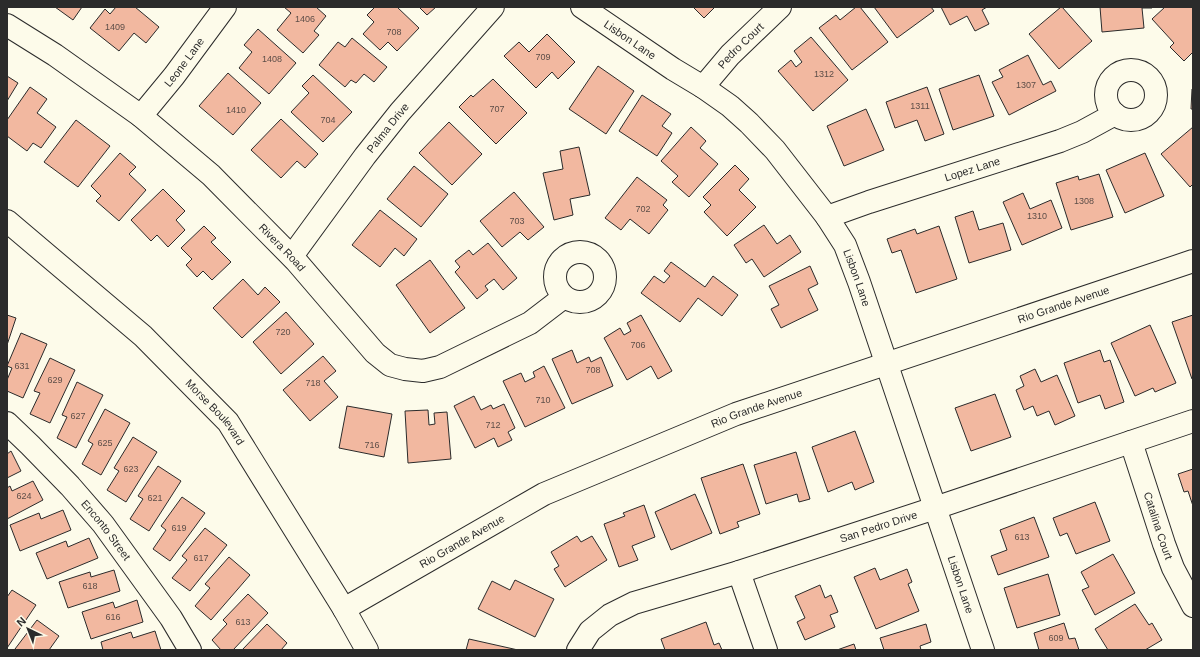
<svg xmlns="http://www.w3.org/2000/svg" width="1200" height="657" font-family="Arial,sans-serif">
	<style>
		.building { fill: #f2b8a0; stroke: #2b2b2b }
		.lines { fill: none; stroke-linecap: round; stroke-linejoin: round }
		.minor-casing { stroke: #2b2b2b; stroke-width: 24 }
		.minor { stroke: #fdfbea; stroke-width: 22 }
		.labels { text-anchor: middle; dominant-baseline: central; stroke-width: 3; stroke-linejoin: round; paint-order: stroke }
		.number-label { font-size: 9px; fill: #5d4e48 }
		.street-label { font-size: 11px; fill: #2b2b2b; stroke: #fdfbea }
	</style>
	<rect width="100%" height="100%" fill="#fdfbea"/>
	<path class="building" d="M55 7H82L73 20Z
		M116 7H135L159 27 146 43 134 33 119 51 90 28 105 9 110 14Z
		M284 7H316L326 16 314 31 319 35 303 53 277 30 291 13Z
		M375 7H397L419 28 397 51 388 42 380 50 363 34 374 22 367 15Z
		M419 7H436L427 15Z
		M693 7H715L704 18Z
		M856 7H860L888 42 852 70 819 28 836 15 840 20Z
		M874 7H931L934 11 897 38Z
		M941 7H987L982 10 989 24 975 31 967 16 950 25Z
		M1061 7H1062L1092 41 1059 69 1029 34Z
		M1100 7H1152V8H1142L1144 28 1102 32Z
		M1165 7H1193V52L1184 61 1170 47 1174 43 1152 19Z
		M258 29 296 63 269 94 239 68 252 52 244 45Z
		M547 34 575 62 558 79 552 72 536 88 504 56 519 42 529 52Z
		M811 37 848 80 813 111 778 71 791 60 796 67 802 62 794 51Z
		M352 38 387 67 374 82 364 74 356 83 351 80 345 87 319 65 338 42 345 47Z
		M1028 55 1043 85 1051 81 1056 91 1009 115 992 82 1003 77 999 70Z
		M598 66 634 91 606 134 569 109Z
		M228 73 261 103 233 135 199 106Z
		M313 75 352 112 323 142 291 112 309 93 302 86Z
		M979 75 994 116 953 130 939 89Z
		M7 76 18 83 7 101Z
		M493 79 527 113 496 144 459 107 471 95 473 97Z
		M30 87 47 99 37 113 56 127 41 148 33 143 27 151 7 136V120Z
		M927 87 944 134 925 141 917 120 895 128 886 102Z
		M1192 89 1193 90V109H1191Z
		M642 95 671 114 662 126 672 133 657 156 619 131Z
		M866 109 884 150 844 166 827 126Z
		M281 119 318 154 305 168 297 161 281 178 251 150Z
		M76 120 110 146 78 187 44 162Z
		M449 122 482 154 452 185 419 153Z
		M691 127 706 141 700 148 718 164 689 197 672 182 678 176 661 161Z
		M1193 127V184L1190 187 1161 154Z
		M579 147 590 195 570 199 573 215 554 220 543 173 563 169 560 151Z
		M120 153 136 167 129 174 146 190 119 221 96 201 101 196 91 186Z
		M1145 153 1164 196 1125 213 1106 170Z
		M735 165 749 179 739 190 756 207 727 236 704 212 711 205 703 197Z
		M414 166 448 194 421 227 387 199Z
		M1099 174 1113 217 1071 230 1056 183 1078 176 1079 180Z
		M637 177 667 200 663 205 668 210 649 234 630 219 621 230 605 218Z
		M163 189 185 211 176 220 185 230 168 247 157 235 151 241 131 220Z
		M514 192 544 227 528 240 520 232 502 247 480 221Z
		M1023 193 1030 209 1051 200 1062 228 1022 245 1003 202Z
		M380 210 417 239 404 256 395 248 380 267 352 245Z
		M973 211 979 230 1003 223 1011 250 969 263 955 217Z
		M764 225 777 244 790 235 801 252 764 277 752 259 746 263 734 245Z
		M204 226 216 238 211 242 231 262 212 280 203 271 197 277 186 265 192 259 181 248Z
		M939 226 957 279 916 293 901 250 892 253 887 239 915 229 917 234Z
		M488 243 517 278 503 290 494 279 485 286 488 290 477 299 455 272 460 267 455 261 469 250 473 255Z
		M430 260 465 308 430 333 396 285Z
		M671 262 705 287 713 276 738 295 722 316 698 298 680 322 641 293 654 276 664 283 670 276 664 271Z
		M810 266 818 284 808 289 818 310 781 328 771 309 779 305 769 286Z
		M243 279 258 295 265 287 280 302 242 338 213 308Z
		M286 312 314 344 281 374 253 342Z
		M7 315 16 318 7 345Z
		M641 315 672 371 658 379 651 366 627 380 604 338 620 328 624 335 631 331 627 323Z
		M1193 315V378L1192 379 1172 322Z
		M1150 325 1176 383 1155 392 1153 388 1135 396 1111 343Z
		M21 333 47 344 23 398 7 391V380L12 368 7 366Z
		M572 350 577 363 589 357 591 362 601 357 613 386 572 404 552 359Z
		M1100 350 1104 362 1110 360 1124 402 1105 409 1100 395 1078 403 1064 363Z
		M323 356 336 371 324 381 338 397 310 421 283 390Z
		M50 358 75 370 50 423 30 414 40 393 34 391Z
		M544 366 565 408 525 427 503 381 521 373 525 382 535 377 533 372Z
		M1035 369 1041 382 1057 375 1075 416 1055 425 1049 411 1037 416 1033 406 1024 410 1016 390 1024 386 1020 376Z
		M77 382 103 395 76 448 57 438 67 417 62 415Z
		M995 394 1011 437 971 451 955 408Z
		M474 396 481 410 491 405 493 409 504 404 515 428 508 432 512 440 498 447 494 438 475 448 454 406Z
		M347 406 392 414 384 457 339 448Z
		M105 409 130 423 101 475 82 464 93 444 88 441Z
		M428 410 429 425 435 424 434 413 447 412 451 459 408 463 405 411Z
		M855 431 874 482 855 490 852 482 828 492 812 447Z
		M133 437 157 452 126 502 107 490 119 471 114 468Z
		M11 451 21 471 7 478V454Z
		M796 452 810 499 799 502 797 494 766 504 754 465Z
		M743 464 760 514 737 522 739 527 720 534 701 478Z
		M158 466 181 481 149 531 130 519 143 499 138 496Z
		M1193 469V506L1188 491 1184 492 1178 474Z
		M33 481 43 500 7 519V488L10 486 12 491Z
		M695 494 712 533 671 550 655 512Z
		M182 497 205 513 170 561 153 549 166 530 161 526Z
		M1095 502 1110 541 1076 554 1067 533 1060 536 1053 518Z
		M644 505 655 537 632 546 638 560 619 567 604 524 625 516 623 513Z
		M63 510 71 530 20 551 10 525 39 513 41 519Z
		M1034 517 1049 557 998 575 991 556 1007 550 1000 530Z
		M205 528 227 545 190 591 172 578 187 560 182 556Z
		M577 536 581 542 592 536 607 560 565 587 554 569 559 566 551 552Z
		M89 538 98 558 47 579 36 553 66 541 68 547Z
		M1113 554 1135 593 1095 615 1082 590 1089 587 1081 572Z
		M229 557 250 575 211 620 195 606 210 588 205 584Z
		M875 568 880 580 907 569 912 582 908 584 919 611 876 629 854 577Z
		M114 570 120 591 68 608 59 582 90 572 91 577Z
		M1048 574 1060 615 1017 628 1004 588Z
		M515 580 554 599 535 637 478 609 492 581 510 590Z
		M820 585 825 598 831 595 838 612 830 615 835 627 805 640 797 622 805 618 795 596Z
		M12 590 36 605 7 648V597Z
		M248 594 268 613 233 650H221L212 640 227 624 223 620Z
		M137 600 143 622 91 639 82 612 113 602 115 608Z
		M1135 604 1149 625 1152 623 1162 640 1145 650H1108L1095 629Z
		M37 620 59 636 49 650H17L15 649Z
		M706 622 714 645 719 643 722 650H665L661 639Z
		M1064 623 1069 639 1075 638 1079 650H1039L1034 633Z
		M267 624 287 643 281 650H242Z
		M926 624 931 642 920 646 921 650H884L880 638Z
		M155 631 161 650H103L101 642 131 632 133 638Z
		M469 639 518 650H466Z
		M854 644 856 650H837Z"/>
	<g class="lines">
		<g class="minor-casing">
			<g id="minor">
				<path id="s1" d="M582 7 673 69 703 87 730 106 749 123 775 150 827 217 845 245 859 282 983 650"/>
				<path id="s2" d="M7 25 55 55 141 116 211 175 296 261 375 353 390 365 405 369 423 371 440 367 530 323 564 297"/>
				<circle cx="1131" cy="95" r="25"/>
				<path id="s3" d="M703 87 730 55 780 7"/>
				<path id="s4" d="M141 116 174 76 225 7"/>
				<path id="s5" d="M827 217 869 202 1060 141 1082 132 1115 114"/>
				<path id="s6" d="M7 221 143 336 228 422 344 609 367 650"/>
				<circle cx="580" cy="277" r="25"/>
				<path id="s7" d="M292 256 365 156 400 112 493 7"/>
				<path id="s8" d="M7 423 30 445 70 486 103 524 171 618 190 650"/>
				<path id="s9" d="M1131 442 1164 544 1173 568 1193 606"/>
				<path d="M739 572 766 650"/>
				<path id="s10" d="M344 609 544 494 736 414 1193 261"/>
				<path id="s11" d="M578 650 590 631 610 615 634 603 739 572 935 508 1193 421"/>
			</g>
		</g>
		<use href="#minor" class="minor"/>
	</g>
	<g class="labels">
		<g class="number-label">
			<text x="305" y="19">1406</text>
			<text x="115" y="27">1409</text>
			<text x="394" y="32">708</text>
			<text x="543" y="57">709</text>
			<text x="272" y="59">1408</text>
			<text x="824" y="74">1312</text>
			<text x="1026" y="85">1307</text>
			<text x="920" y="106">1311</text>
			<text x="497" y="109">707</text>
			<text x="236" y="110">1410</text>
			<text x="328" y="120">704</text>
			<text x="1084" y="201">1308</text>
			<text x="643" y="209">702</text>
			<text x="1037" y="216">1310</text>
			<text x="517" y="221">703</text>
			<text x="283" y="332">720</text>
			<text x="638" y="345">706</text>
			<text x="22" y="366">631</text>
			<text x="593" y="370">708</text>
			<text x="55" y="380">629</text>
			<text x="313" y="383">718</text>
			<text x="543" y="400">710</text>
			<text x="78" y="416">627</text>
			<text x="493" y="425">712</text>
			<text x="105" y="443">625</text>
			<text x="372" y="445">716</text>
			<text x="131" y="469">623</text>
			<text x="24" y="496">624</text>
			<text x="155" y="498">621</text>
			<text x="179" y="528">619</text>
			<text x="1022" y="537">613</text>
			<text x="201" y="558">617</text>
			<text x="90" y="586">618</text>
			<text x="113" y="617">616</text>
			<text x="243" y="622">613</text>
			<text x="1056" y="638">609</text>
		</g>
		<g class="street-label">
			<text stroke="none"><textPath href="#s1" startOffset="58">Lisbon Lane</textPath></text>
			<text stroke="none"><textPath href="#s3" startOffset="56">Pedro Court</textPath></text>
			<text stroke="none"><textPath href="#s4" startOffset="69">Leone Lane</textPath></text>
			<text stroke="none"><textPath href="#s7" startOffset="160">Palma Drive</textPath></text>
			<text stroke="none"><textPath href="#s5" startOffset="153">Lopez Lane</textPath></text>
			<text stroke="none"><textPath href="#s2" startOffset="355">Rivera Road</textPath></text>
			<text stroke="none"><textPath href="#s1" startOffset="394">Lisbon Lane</textPath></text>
			<text stroke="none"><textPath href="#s10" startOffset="784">Rio Grande Avenue</textPath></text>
			<text stroke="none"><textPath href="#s10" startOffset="460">Rio Grande Avenue</textPath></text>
			<text stroke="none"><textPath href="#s6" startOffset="283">Morse Boulevard</textPath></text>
			<text stroke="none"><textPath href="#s9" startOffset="88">Catalina Court</textPath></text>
			<text stroke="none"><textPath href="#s11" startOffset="331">San Pedro Drive</textPath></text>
			<text stroke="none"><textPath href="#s8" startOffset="146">Enconto Street</textPath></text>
			<text stroke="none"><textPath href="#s10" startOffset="136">Rio Grande Avenue</textPath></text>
			<text stroke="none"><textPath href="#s1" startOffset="718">Lisbon Lane</textPath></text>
		</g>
	</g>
	<rect width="1200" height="657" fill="none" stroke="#2b2b2b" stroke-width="16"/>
	<g transform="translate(28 629) rotate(317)" stroke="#fdfbea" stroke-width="3" paint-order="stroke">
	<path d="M0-3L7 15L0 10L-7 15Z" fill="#2b2b2b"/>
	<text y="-6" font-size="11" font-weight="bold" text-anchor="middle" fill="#2b2b2b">N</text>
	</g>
</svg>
